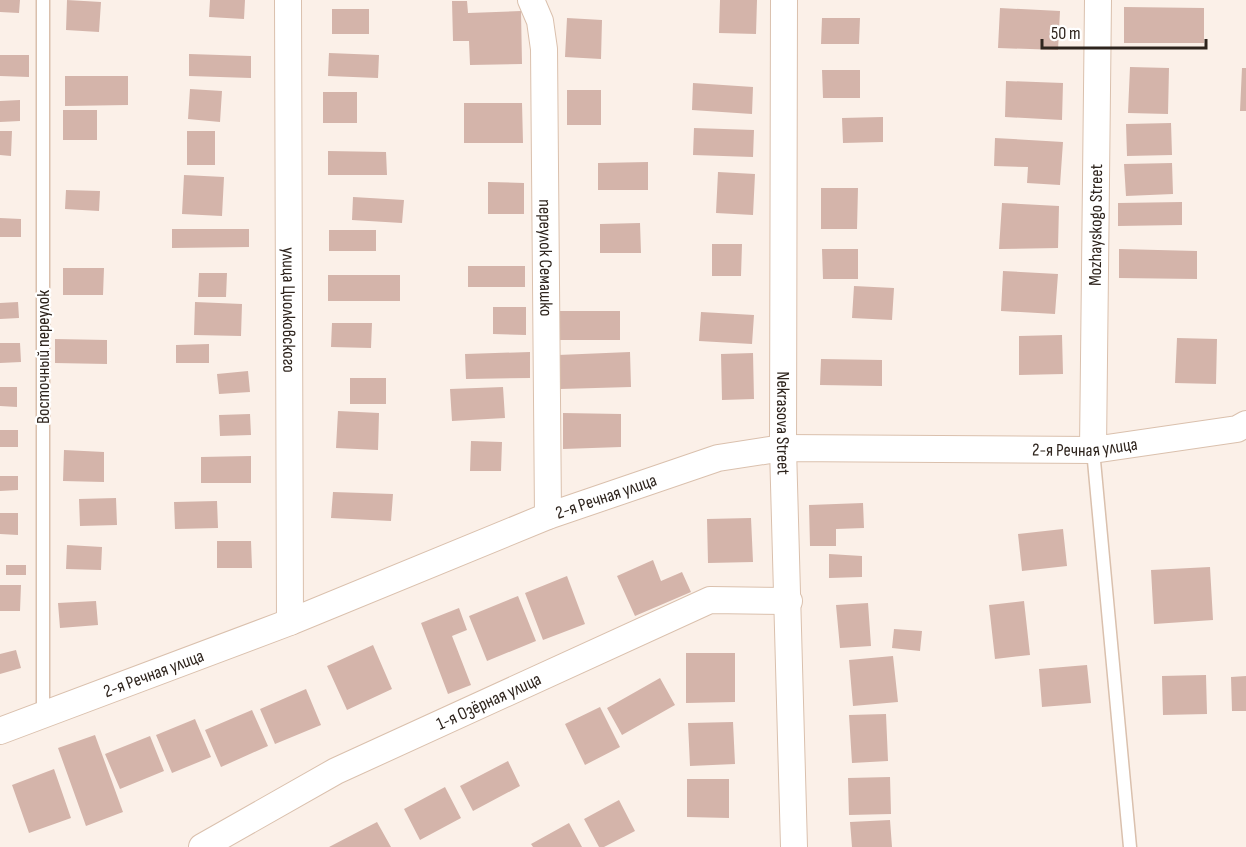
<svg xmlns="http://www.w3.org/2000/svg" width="1246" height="847" font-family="'Sofia Sans Condensed',sans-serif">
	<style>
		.building { fill: #d4b4aa }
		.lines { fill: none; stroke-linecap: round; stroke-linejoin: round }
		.lane-casing { stroke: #dac0ad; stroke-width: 15 }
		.street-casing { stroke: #dac0ad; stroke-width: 28 }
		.lane { stroke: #fff; stroke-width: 12 }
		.street { stroke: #fff; stroke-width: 26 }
		.labels { text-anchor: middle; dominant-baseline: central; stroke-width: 4.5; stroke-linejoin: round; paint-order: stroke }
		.street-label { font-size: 18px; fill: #2e241d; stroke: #fff }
	</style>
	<rect width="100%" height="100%" fill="#fbf0e8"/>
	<path class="building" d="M0 0H20L19 13 0 12Z
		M67 0 101 2 99 32 66 30Z
		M210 0H245L244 19 209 17Z
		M720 0H757L756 34 719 33Z
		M452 1H467L468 13 521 11 522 64 470 65 469 41H453Z
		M1124 7 1204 8V43H1124Z
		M1000 8 1060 11 1058 50 998 48Z
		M332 9H369V34H332Z
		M567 18 602 20 601 59 565 57Z
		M822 18H860L859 44H821Z
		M329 53 379 55 378 78 328 76Z
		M189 54 251 56V78L189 76Z
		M0 55H29V77L0 76Z
		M1130 67 1169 68 1168 114 1128 113Z
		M1242 68H1246V111H1240Z
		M822 70H860V98H823Z
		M65 76H128V105L65 106Z
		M1006 81 1063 83 1062 120 1005 117Z
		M693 83 753 87 752 114 692 110Z
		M190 89 222 91 220 122 188 119Z
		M567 90H601V125H567Z
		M323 92H357V123H323Z
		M20 100V121L0 122V101Z
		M464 103H522L523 143H464Z
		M63 110H97V140H63Z
		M883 117V142L843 143 842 118Z
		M1171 123 1172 155 1127 156 1126 124Z
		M694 128 754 130 753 157 693 155Z
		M0 131H12L11 156 0 155Z
		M187 131H215V165H187Z
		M995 138 1063 142 1060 185 1027 183 1028 167 994 166Z
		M328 151 386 152 387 175H328Z
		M648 162V190H598V163Z
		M1172 163 1173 194 1126 196 1124 164Z
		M718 172 755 174 753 215 716 213Z
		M184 175 224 177 222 216 182 214Z
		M488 182 524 183V214H488Z
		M821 188H858L857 229H821Z
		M66 190 100 191 99 211 65 209Z
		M353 197 404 200 402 223 352 220Z
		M1182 202V225L1118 226V203Z
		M1002 203 1059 206 1058 248 999 249Z
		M0 218 21 219V237H0Z
		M640 223 641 253H600V224Z
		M172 229H249V247L172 248Z
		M329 230H376V251H329Z
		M712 244H742L741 276H712Z
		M822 249H858V279H823Z
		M1119 249 1197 251V279L1119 278Z
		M468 266H525V287H468Z
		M63 268H104L103 295H63Z
		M1003 271 1058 274 1055 314 1001 311Z
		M199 273H227L226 297H198Z
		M328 275H400V301H328Z
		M854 286 894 288 892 320 852 318Z
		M18 302 19 318 0 319V303Z
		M195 302 242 304 241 336 194 335Z
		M493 307H526V335L493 334Z
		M560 311H620V340H560Z
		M701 312 754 315 752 344 699 341Z
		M332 323H372L371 348 331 347Z
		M1062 335 1063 374 1019 375V336Z
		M1177 338 1217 339 1216 384 1175 383Z
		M55 339 107 340V364L55 363Z
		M0 343H20L21 362 0 363Z
		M209 344V363H176V345Z
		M530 352V378L466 379 465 354Z
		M630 352 631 387 560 389 558 355Z
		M753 353 754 399 722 400 721 354Z
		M821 359 882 360V386L820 385Z
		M248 371 250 392 219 394 217 374Z
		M350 378H386V404H350Z
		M0 387H17V407L0 406Z
		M503 387 505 418 452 421 450 389Z
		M338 411 379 413 378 450 336 448Z
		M563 413 621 414V447L563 449Z
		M250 414 251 435 220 436 219 415Z
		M0 430H18V447H0Z
		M471 441 502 442 501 471H470Z
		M64 450 104 452V482L63 481Z
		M251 456V483H201V457Z
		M0 476H18V490L0 491Z
		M333 492 393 494 391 521 331 518Z
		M116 498 117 525 80 526 79 499Z
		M217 501 218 528 175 529 174 502Z
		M863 503 864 528 836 529V546H810L809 505Z
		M0 513H18V535L0 534Z
		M751 518 753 562 708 563 707 519Z
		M1063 529 1067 566 1022 571 1018 534Z
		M217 541H251L252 568H217Z
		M67 545 102 547 101 570 66 569Z
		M829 554 862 556V577L829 578Z
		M653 560 661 581 682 572 691 592 635 616 617 576Z
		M6 565H26V575H6Z
		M1210 567 1213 620 1154 624 1151 570Z
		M567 576 585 624 543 640 525 593Z
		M0 585H21L20 611H0Z
		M518 596 536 641 487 661 469 616Z
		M96 601 98 625 60 628 58 603Z
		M1024 601 1030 655 995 659 989 605Z
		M868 603 871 646 840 648 836 605Z
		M459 608 467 630 452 636 471 685 448 694 421 623Z
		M894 629 922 631 920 651 892 648Z
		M373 645 392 689 347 710 327 666Z
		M16 650 21 668 0 674V654Z
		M686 653H735V702L686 703Z
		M893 656 898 702 853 706 849 660Z
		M1087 665 1091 703 1042 707 1039 669Z
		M1206 675 1207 714 1163 715 1162 676Z
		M1246 676V711H1232L1231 677Z
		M660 678 675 705 622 735 607 708Z
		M306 689 321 725 275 744 260 709Z
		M600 707 620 747 585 765 565 724Z
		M252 710 268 746 221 767 205 730Z
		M886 714 888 761 852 763 849 715Z
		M195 719 211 757 172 773 156 735Z
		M733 722 735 764 690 766 688 723Z
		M95 735 123 812 86 826 58 748Z
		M150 736 164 771 120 789 105 754Z
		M508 761 520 786 473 811 460 786Z
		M54 769 71 818 29 833 12 785Z
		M890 777 891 814 849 815 848 778Z
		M687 779H729V818L687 817Z
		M445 787 461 818 420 840 404 809Z
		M619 800 635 831 604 847H599L584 819Z
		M890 820 892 847H852L850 822Z
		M377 822 391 847H329Z
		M569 823 582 847H533L531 844Z"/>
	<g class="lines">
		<g class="lane-casing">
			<path id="lane" d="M43 0V713
				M1093 450 1130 847"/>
		</g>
		<g class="street-casing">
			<g id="street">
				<path id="s1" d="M288 0 290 622"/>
				<path id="s2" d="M531 0 540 21 544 49 548 516"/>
				<path id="s3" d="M784 0 783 448 794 847"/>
				<path id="s4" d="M1093 450 1098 0"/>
				<path id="s5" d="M0 731 290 622 548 516 718 458 783 448 1093 450 1237 429 1246 424"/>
				<path id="s6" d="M202 847 336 771 710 600 789 601"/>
			</g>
		</g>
		<use href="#lane" class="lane"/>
		<use href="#street" class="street"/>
	</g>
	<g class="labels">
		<g class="street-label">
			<text stroke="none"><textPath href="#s4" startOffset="225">Mozhayskogo Street</textPath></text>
			<text stroke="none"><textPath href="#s2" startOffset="260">переулок Семашко</textPath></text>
			<text stroke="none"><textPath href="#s1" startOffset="310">улица Циолковского</textPath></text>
			<text transform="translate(43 357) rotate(-90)">Восточный переулок</text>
			<text stroke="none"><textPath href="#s3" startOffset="423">Nekrasova Street</textPath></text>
			<text stroke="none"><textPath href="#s5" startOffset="1136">2-я Речная улица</textPath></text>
			<text stroke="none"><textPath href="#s5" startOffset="650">2-я Речная улица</textPath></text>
			<text stroke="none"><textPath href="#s5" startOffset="164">2-я Речная улица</textPath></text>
			<text stroke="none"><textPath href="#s6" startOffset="322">1-я Озёрная улица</textPath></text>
		</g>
	</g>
	<path d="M1042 39v9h164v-9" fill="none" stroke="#2e241d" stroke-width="3"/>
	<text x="1051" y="39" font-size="18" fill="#2e241d" stroke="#ffffff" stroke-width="4.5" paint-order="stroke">50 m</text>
</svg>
